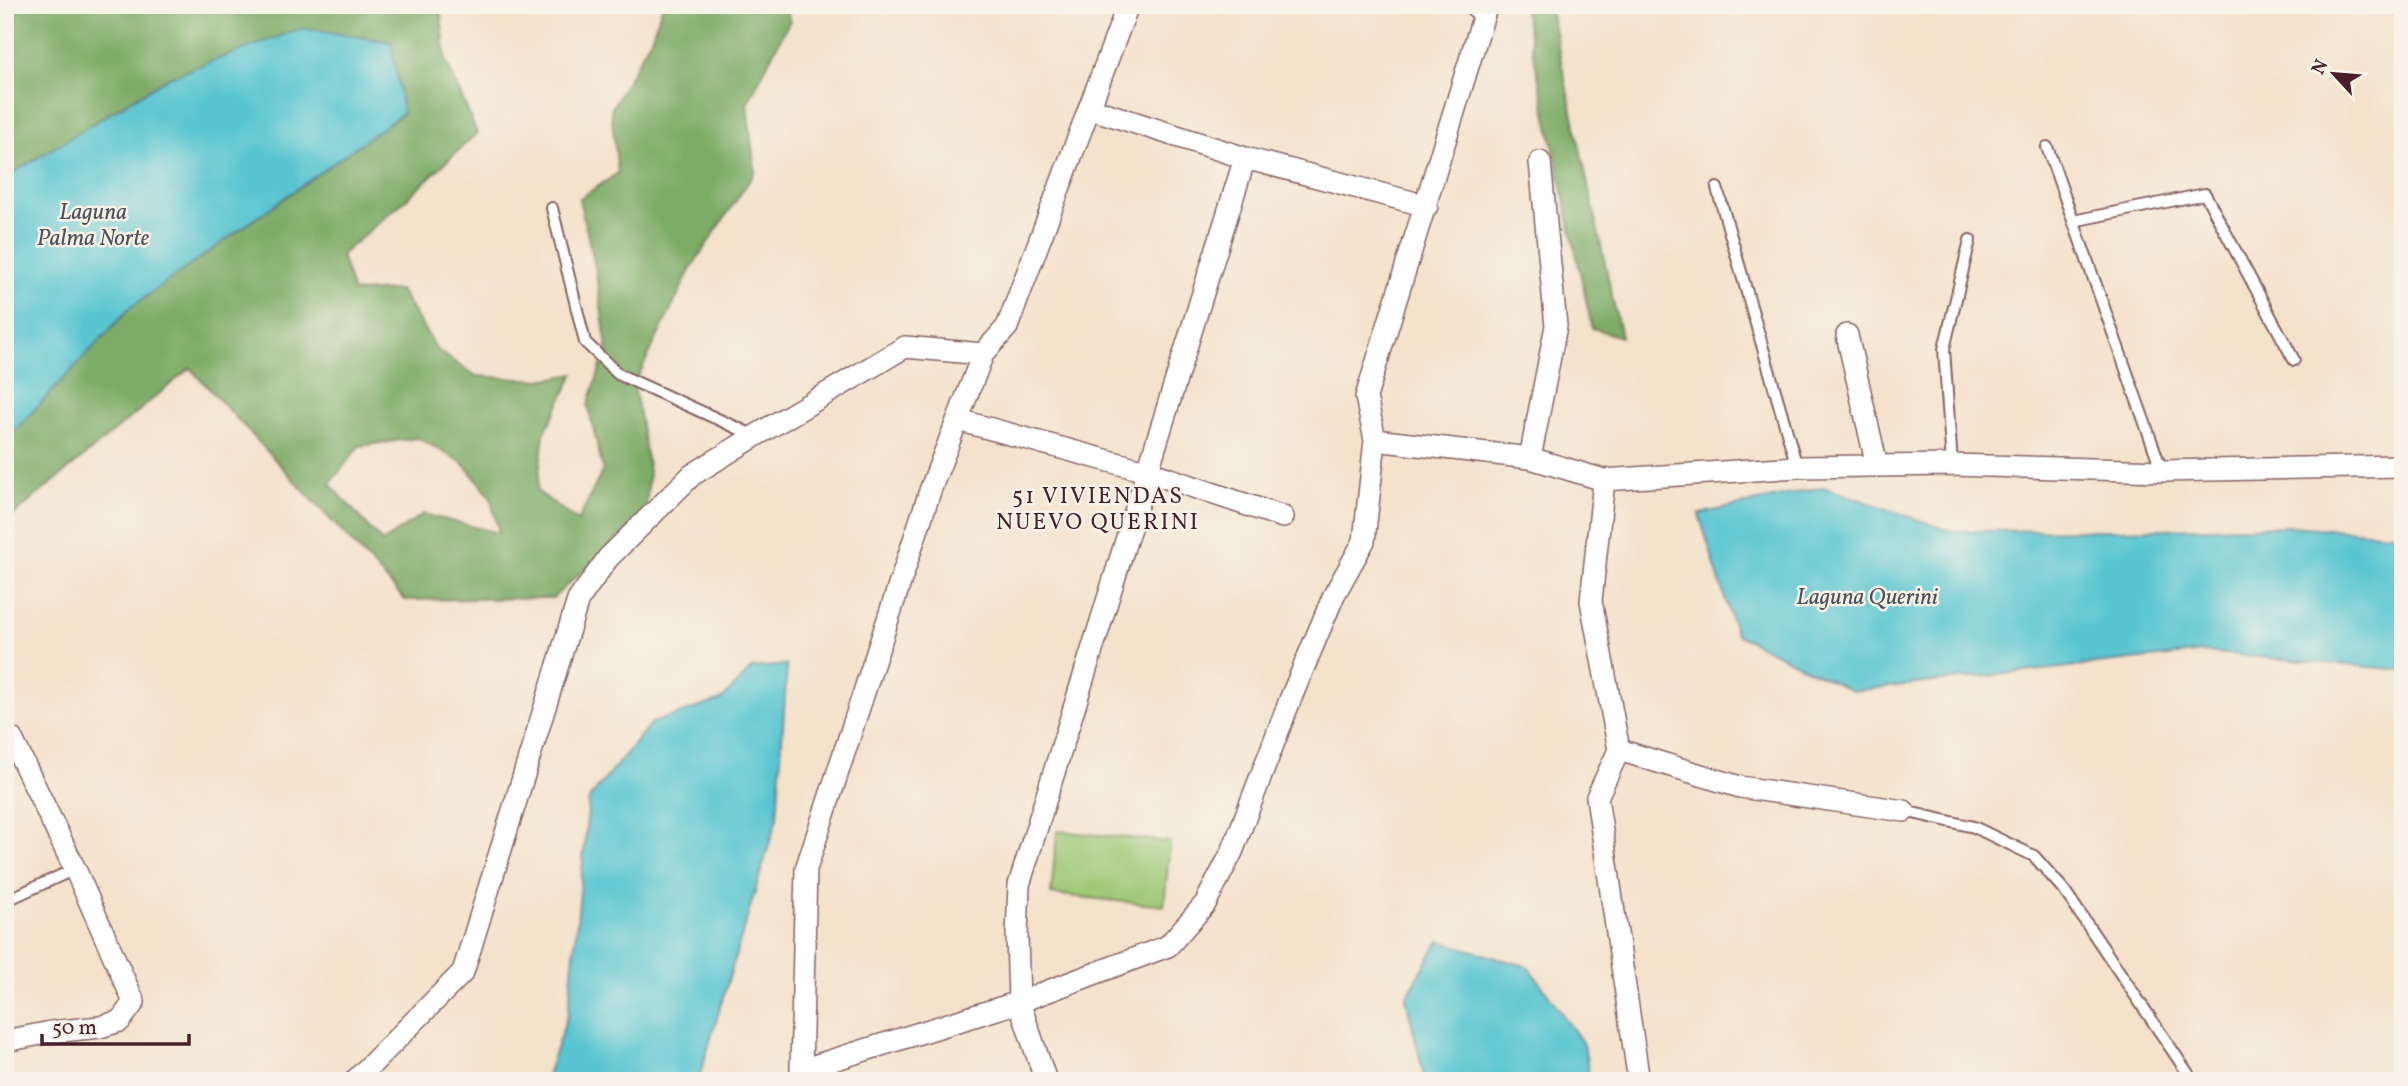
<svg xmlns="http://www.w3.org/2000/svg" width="2408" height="1086" font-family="Vollkorn,serif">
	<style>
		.green { fill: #9cc774; stroke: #737350; stroke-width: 2 }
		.forest { fill: #7dac66; stroke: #646648; stroke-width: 2; fill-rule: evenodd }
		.water { fill: #59c5d1; stroke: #52727e; stroke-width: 2 }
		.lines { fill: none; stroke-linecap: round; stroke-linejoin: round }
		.lane-casing { stroke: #866363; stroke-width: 14 }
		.street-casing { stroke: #866363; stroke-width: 24 }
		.lane { stroke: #fff; stroke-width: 10 }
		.street { stroke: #fff; stroke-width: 21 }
		.labels { text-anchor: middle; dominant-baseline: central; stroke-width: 5; stroke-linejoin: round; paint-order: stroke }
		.water-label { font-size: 23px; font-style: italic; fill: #4e515d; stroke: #f7f3e8 }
		.neighbourhood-label { font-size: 23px; letter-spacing: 2px; fill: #4a1f2b; stroke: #f7f3e8 }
	</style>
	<rect width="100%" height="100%" fill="#f7f3e8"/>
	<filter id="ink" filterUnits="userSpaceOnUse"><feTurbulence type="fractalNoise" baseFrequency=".0143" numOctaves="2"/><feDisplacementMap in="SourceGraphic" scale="14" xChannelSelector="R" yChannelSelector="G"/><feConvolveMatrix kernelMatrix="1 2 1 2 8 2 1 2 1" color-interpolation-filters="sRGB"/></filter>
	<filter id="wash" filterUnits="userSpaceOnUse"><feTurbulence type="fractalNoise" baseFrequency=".00686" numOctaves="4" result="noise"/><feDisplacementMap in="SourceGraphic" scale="28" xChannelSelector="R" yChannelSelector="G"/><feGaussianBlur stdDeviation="1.57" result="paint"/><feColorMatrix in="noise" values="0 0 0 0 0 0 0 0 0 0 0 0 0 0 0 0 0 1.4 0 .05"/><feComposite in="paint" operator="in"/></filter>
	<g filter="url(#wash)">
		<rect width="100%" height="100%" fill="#f4e2cb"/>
		<path class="green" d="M1057 831 1170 842 1164 906 1051 894Z"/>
		<path class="forest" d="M5 5H440L446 61 477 133 403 202 341 255 353 292 400 290 437 350 476 376 541 380 574 374 544 434 537 491 578 521 603 470 588 405 607 348 595 266 579 199 618 173 611 110 651 38 663 5H784L790 20 747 104 755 172 691 268 634 385 649 471 646 512 553 598 405 600 190 368 5 522V441L130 308 403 113 169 77 5 178ZM418 438 463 463 490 496 499 533 423 514 382 542 330 484 359 446Z
			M1523 5H1549L1621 337 1592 328Z"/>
		<path class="water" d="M302 28 391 42 403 113 130 308 5 441V178L169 77Z
			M1823 487 1951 531 2122 530 2292 526 2403 535V670L2204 652 1852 691 1736 634 1699 514Z
			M787 665 777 818 698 1081H545L568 1014 589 799 651 723 721 700 752 668Z
			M1439 941 1529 967 1584 1045 1590 1081H1425L1406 998Z"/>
	</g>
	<g filter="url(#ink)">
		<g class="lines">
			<g class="lane-casing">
				<path id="lane" d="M2047 147 2162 471
					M1717 188 1797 467
					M552 208 585 342 618 374 755 436
					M2073 221 2205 194 2294 360
					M1952 465 1944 349 1970 240
					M1904 811 1974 827 2034 856 2064 890 2193 1081
					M5 901 75 869"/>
			</g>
			<g class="street-casing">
				<path id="street" d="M1089 108 1245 158 1427 206
					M1847 335 1877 466
					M958 420 1146 471 1283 517
					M1375 440 1530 458 1604 480 1797 467 1952 465 2162 471 2403 466
					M1530 458 1556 326 1540 162
					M1604 480 1591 601 1619 750 1597 797 1638 1075
					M1619 750 1740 787 1904 811
					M5 1041 51 1032 100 1027 120 1021 134 1002 75 869 12 739
					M801 1070 1019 1002 1168 946 1205 904 1232 852 1290 700 1334 595 1364 541 1375 440 1366 397 1485 11 1473 5
					M355 1081 463 972 578 600 608 558 692 475 755 436 905 347 983 354
					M804 1081 801 1070 806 869 931 488 983 354 1007 327 1128 5
					M1046 1081 1019 1002 1017 935 1019 885 1245 158"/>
			</g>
			<use href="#lane" class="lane"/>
			<use href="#street" class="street"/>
		</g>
	</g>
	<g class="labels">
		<g class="water-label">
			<text x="93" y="213">Laguna<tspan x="93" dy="26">Palma Norte</tspan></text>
			<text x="1867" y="598">Laguna Querini</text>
		</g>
		<g class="neighbourhood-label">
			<text x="1098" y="497">51 VIVIENDAS<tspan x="1098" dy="26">NUEVO QUERINI</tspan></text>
		</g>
	</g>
	<rect width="2408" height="1086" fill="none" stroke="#f7f3e8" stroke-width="28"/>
	<g transform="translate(2334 74) rotate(296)" stroke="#f7f3e8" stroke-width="5" paint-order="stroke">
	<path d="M0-5L12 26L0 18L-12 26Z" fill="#4a1f2b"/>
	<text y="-10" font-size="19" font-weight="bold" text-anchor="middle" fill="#4a1f2b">N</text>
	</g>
	<path d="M42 1034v10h147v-10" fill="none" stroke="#4a1f2b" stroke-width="3.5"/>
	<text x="52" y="1034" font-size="21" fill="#4a1f2b" stroke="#f7f3e8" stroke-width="5" paint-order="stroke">50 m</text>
</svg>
